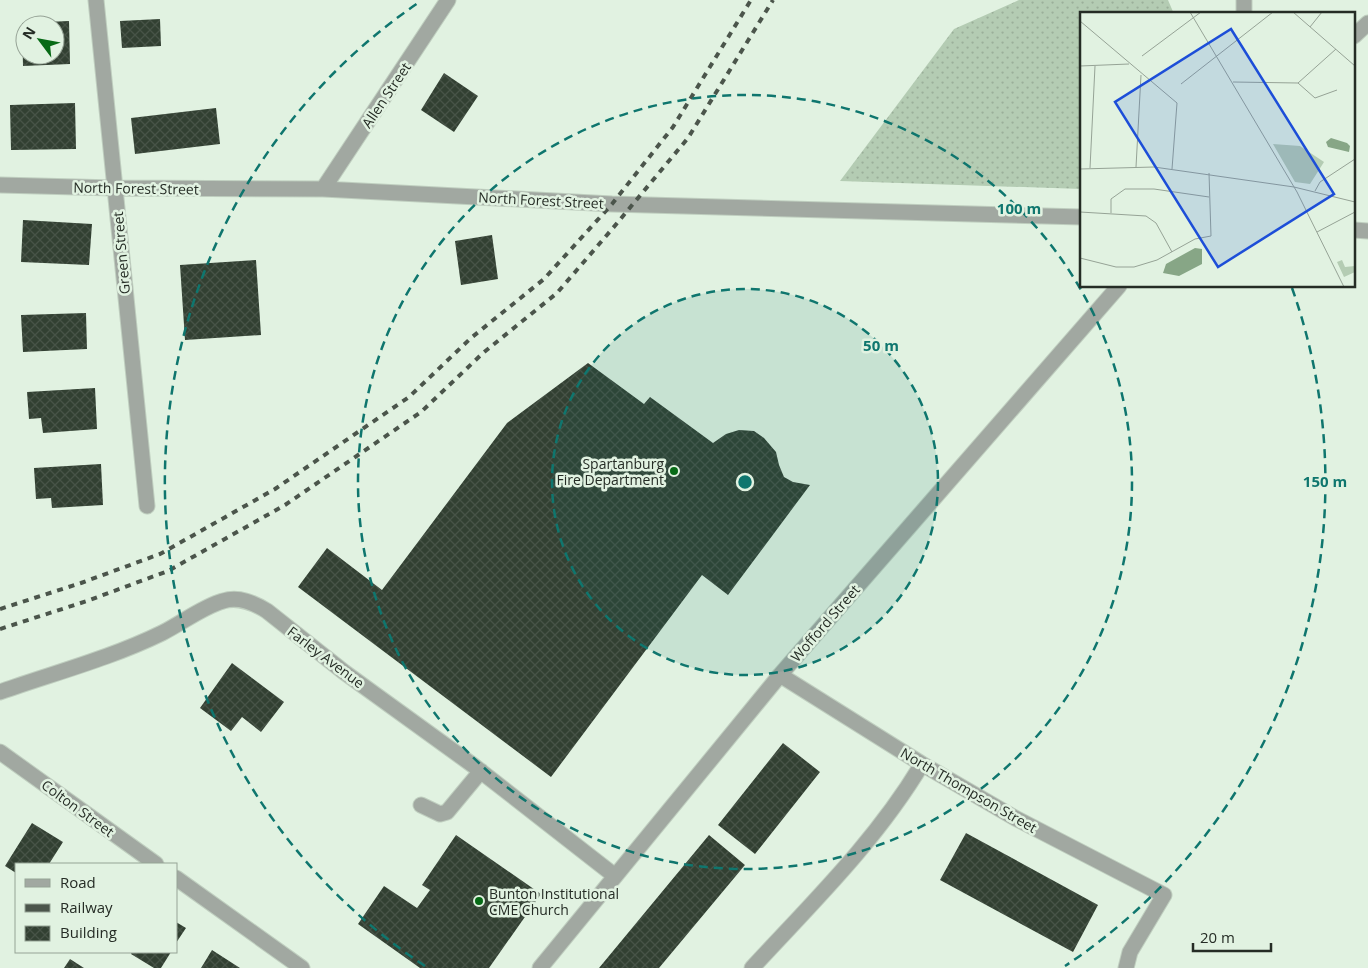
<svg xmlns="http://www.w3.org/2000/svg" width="1368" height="968" font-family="'Open Sans',sans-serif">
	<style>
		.grass { fill: url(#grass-dots) }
		.building { fill: url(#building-cross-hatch); fill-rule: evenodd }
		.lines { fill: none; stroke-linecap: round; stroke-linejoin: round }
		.minor-casing { stroke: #bfcebf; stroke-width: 17 }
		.minor { stroke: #a1a8a1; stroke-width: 15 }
		.rail { stroke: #4b554b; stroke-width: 4; stroke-dasharray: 6 6; stroke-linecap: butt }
		.ring { fill: none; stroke: #0f766e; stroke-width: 2.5; stroke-dasharray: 9 6 }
		.poi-dot { fill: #076a16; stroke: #e1f2e1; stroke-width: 2 }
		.labels { text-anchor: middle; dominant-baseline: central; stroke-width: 5; stroke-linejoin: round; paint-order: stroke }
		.street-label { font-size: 14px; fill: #252c25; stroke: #e1f2e1 }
		.poi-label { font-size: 14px; fill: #252c25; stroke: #e1f2e1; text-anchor: end }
		.inset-road { fill: none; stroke: #96a396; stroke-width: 1 }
		.view { fill: #1d4ed8; fill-opacity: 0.15; stroke: #1d4ed8; stroke-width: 2.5 }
		.inset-edge { fill: none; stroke: #252c25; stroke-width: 2.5 }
		.centre { fill: #0f766e; stroke: #e1f2e1; stroke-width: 2.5 }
		.ring-label { font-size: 15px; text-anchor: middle; font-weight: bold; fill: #0f766e; stroke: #e1f2e1; stroke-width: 5; stroke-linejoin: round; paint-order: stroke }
	</style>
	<defs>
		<pattern id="grass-dots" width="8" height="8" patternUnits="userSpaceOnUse" patternTransform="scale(1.25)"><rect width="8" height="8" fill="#b4ccb3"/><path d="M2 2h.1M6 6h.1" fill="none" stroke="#9baf9a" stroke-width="1.8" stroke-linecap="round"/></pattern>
		<pattern id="building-cross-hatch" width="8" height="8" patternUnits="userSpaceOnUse" patternTransform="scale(1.25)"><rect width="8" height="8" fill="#324032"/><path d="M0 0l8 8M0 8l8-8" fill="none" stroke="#475347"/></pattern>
	</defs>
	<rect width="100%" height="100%" fill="#e1f2e1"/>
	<path class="grass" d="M1019 0H1168L1174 14H1082V189L840 181 954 29Z"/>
	<path class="building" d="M160 19 161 46 122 48 120 21Z
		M69 21 70 64 23 66 22 23ZM25 25H55V55H25Z
		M444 73 478 96 454 132 421 110Z
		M75 103 76 149 11 150 10 105Z
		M216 108 220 144 135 154 131 118Z
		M23 220 92 224 89 265 21 262Z
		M492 235 498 279 461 285 455 241Z
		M256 260 261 335 185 340 180 265Z
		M86 313 87 349 23 352 21 315Z
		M588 363 644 404 650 397 713 443 726 434 739 430 754 431 764 438 776 452 779 465 784 477 793 482 810 485 728 595 702 575 551 777 298 587 327 548 382 590 507 423Z
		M95 388 97 429 43 433 41 418 29 419 27 392Z
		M101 464 103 505 52 508 51 498 36 499 34 468Z
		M232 663 284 702 261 732 242 717 231 731 200 708Z
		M783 743 820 772 755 854 718 825Z
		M32 823 63 842 49 864H16V873L5 866Z
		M966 833 1098 905 1073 952 940 880Z
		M456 835 541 894 489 968H420L358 924 384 886 417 908 430 890 422 885Z
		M709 835 745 865 659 968H599Z
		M176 922 186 928 176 943Z
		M212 950 240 968H201Z
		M132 952H171L161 968H154L131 954Z
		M70 959 84 968H64Z"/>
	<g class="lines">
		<g class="minor-casing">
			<path id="minor" d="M96 0 147 506
				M1244 0V14
				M1354 36 1368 23
				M0 185 114 188 323 189 612 204 1082 217
				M323 189 448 0
				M1354 230 1368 231
				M780 675 922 764 1015 818 1164 895 1130 952 1126 968
				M0 692C54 673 111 658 162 633 182 623 202 607 223 601 239 596 254 603 267 611L344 672 474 766 615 876
				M0 752 156 864
				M421 805 440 814 447 812 481 771
				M176 878 302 968
				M540 968 780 675 1119 286
				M752 968C812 903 876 841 922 764"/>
		</g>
		<use href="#minor" class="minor"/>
		<path class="rail" d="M0 609 81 583 160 554 275 489 409 397 471 338 544 279 612 204 673 127 751 0
			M0 629 87 601 168 571 285 505 421 412 483 353 557 293 613 228 688 138 773 0"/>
	</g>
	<circle cx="745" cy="482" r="193" fill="#0f766e" fill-opacity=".12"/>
	<g class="ring">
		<circle cx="745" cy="482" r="193"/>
		<circle cx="745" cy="482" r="387"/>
		<path d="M425 966A580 580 0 0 1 421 1M1292 288A580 580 0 0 1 1065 966"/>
	</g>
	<g class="poi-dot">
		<circle cx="674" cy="471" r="5"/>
		<circle cx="479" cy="901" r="5"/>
	</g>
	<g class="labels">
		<g class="street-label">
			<text transform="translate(386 95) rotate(-56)">Allen Street</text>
			<text transform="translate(136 188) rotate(1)">North Forest Street</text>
			<text transform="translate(541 200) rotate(3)">North Forest Street</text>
			<text transform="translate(121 253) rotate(-95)">Green Street</text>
			<text transform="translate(825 623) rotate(-49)">Wofford Street</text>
			<text transform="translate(326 657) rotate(37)">Farley Avenue</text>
			<text transform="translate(969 790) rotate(30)">North Thompson Street</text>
			<text transform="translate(78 808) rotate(36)">Colton Street</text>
		</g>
		<g class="poi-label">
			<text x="664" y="463">Spartanburg<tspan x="664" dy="16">Fire Department</tspan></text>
			<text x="489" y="893" text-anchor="start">Bunton Institutional<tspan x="489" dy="16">CME Church</tspan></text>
		</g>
	</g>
	<g transform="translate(1080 12)">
		<rect width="275" height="275" fill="#e1f2e1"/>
		<path d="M193 132 220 134 244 150 230 172 215 170ZM262 248 265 255 275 254V260L264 265 257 250Z" fill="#b4ccb3"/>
		<path d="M251 126 267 131 270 134 269 140 248 135 246 130ZM115 236 122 237V252L99 264 83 261 86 252Z" fill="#87a686"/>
		<path class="inset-road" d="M110 0 217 180 264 275M213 0 275 54M0 9 97 91 92 157M230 15 242 0M62 44 121 0M0 54 49 52M153 70 218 71 256 37M218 71 235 86 257 78M101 72 193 0M56 155 61 63M10 156 15 54M0 157 74 155 214 175 275 190M235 179 240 170 275 147M0 200 66 204 76 211 92 240M31 201V187L45 177H74L129 185M237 220 275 200M0 246 36 255H54L77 248 115 227 131 224 129 161"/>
		<path class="view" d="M151 17 254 182 138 255 35 90Z"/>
		<rect width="275" height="275" class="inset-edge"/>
	</g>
	<circle cx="745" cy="482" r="8" class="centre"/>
	<g class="ring-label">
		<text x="1019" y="214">100 m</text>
		<text x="881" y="351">50 m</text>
		<text x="1325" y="487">150 m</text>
	</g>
	<rect x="15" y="863" width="162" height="90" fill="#e1f2e1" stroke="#96a396"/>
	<rect x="25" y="879" width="25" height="8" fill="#a1a8a1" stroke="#96a396"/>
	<text x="60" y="888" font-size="15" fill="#252c25">Road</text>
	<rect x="25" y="904" width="25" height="8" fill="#4b554b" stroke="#96a396"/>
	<text x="60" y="913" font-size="15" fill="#252c25">Railway</text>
	<rect x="25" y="926" width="25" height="15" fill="url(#building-cross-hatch)" stroke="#96a396"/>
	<text x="60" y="938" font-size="15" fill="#252c25">Building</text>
	<g transform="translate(40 40) rotate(302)"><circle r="24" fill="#e1f2e1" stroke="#96a396"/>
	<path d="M0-4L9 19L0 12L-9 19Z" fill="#076a16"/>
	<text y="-8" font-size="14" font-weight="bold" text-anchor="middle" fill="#252c25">N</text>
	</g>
	<path d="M1193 943v8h78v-8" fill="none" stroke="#252c25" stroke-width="2.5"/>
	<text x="1200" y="943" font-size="15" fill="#252c25" stroke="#e1f2e1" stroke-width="4" paint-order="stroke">20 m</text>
</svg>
